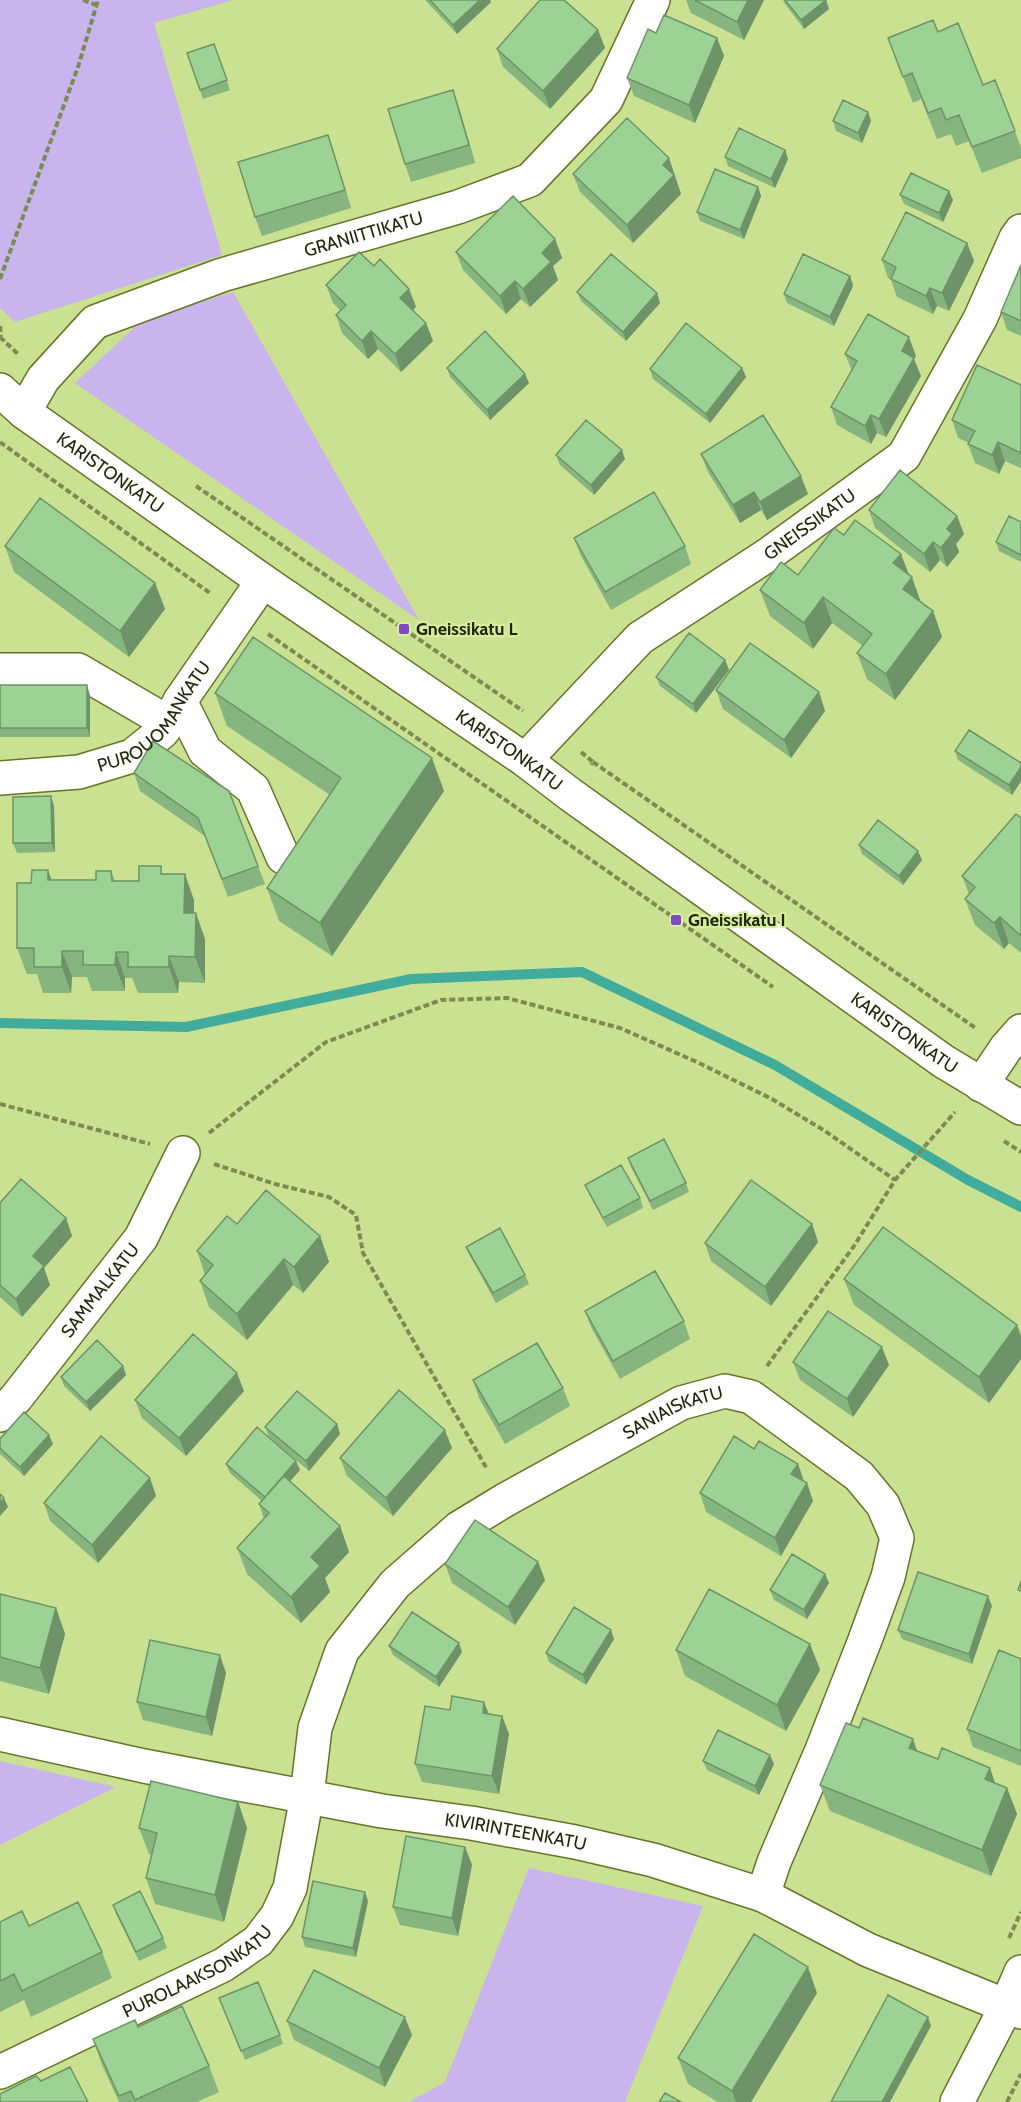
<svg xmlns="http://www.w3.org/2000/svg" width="1021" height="2102" font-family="Cabin,sans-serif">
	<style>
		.green { fill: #c9b4ee }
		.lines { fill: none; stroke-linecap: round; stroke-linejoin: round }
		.stream { stroke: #42ac9c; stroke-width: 10 }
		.minor-casing { stroke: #637529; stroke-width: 36 }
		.path { stroke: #7c8b52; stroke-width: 4; stroke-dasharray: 6 3; stroke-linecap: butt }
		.minor { stroke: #fff; stroke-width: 33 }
		.wall { fill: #87b580 }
		.shaded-wall { fill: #6e9368 }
		.building { fill: #9dd295; stroke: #6e9368; stroke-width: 1.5 }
		.poi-dot { fill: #7f49c0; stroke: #d8ee9f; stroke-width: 2 }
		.labels { text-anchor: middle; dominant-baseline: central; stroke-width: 4.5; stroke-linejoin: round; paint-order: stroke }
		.street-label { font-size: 18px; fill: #1e2606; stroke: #d8ee9f }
		.poi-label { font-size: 18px; font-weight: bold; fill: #1e2606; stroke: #d8ee9f; text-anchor: start }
	</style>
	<rect width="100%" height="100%" fill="#cbe192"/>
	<path class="green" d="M0 0H233L154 23 222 255 15 322 0 308Z
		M233 292 419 620 75 383 140 322Z
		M0 1761 116 1787 0 1845Z
		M529 1868 703 1906 625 2102H409L445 2082Z"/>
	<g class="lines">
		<path class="stream" d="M0 1023 186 1027 411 979 582 972 775 1065 968 1180 1021 1207"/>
		<g class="minor-casing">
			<g id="minor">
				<path id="s1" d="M0 390 24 412 263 581 525 760 571 795 943 1061 1021 1108"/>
				<path id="s2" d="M24 412 43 379 95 322 222 275 458 207 530 180 606 100 653 0"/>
				<path d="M0 670H78L169 723"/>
				<path d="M180 701 205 751 253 789 283 857"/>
				<path id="s3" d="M525 760 640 638 769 554 904 456 980 319 1016 238 1021 231"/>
				<path id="s4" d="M0 778 79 772 132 756 162 732 169 723 180 701 263 581"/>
				<path d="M981 1085 1006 1048 1021 1031"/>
				<path id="s5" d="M0 1415 16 1398 141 1238 183 1153"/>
				<path id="s6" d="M0 1734 144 1766 382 1811 471 1823 575 1842 653 1860 763 1895 868 1950 1021 2012"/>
				<path id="s7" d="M0 2072 223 1965 258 1941 277 1916 290 1888 307 1796 315 1728 342 1651 395 1584 459 1528 505 1500 681 1403 725 1391 751 1397 859 1476 883 1505 897 1538 888 1577 865 1640 822 1750 774 1862 763 1895"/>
				<path d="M957 2102 1007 2005 1021 1972"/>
			</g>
		</g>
		<path class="path" d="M83 0 96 5
			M0 279 78 67 98 0
			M0 326 1 337
			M0 337 19 355
			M0 442 210 593
			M196 486 523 711
			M268 634 773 987
			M581 752 593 762 591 765
			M593 762 977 1029
			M0 1104 150 1144
			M209 1133 326 1042 441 1000 507 998 620 1028 699 1063 772 1099 825 1131 895 1180
			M1004 1141 1021 1152
			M214 1164 275 1184 329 1197 356 1215 363 1253 487 1469
			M767 1366 854 1246 895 1180 955 1112
			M1009 1938 1021 1912
			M1007 2102 1021 2074"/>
		<use href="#minor" class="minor"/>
	</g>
	<path class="wall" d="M425 0H490L491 2 457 34Z
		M686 0H764L744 40 691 13Z
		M783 0H826L829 9 804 29 785 4Z
		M598 30 605 48 550 109 503 67 497 49Z
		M656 33 717 38 724 56 695 123 634 96 627 78Z
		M888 38 983 85 1015 131 1021 148V158L982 173 969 141 956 146 951 134 937 139 921 99 913 103Z
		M214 44 230 90 203 99 187 53Z
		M459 108 475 163 411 182 405 164Z
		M868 112 871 121 862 143 836 131 833 121Z
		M328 135 351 208 262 236 255 217Z
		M785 150 788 159 775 188 728 166 725 157Z
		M669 158 681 194 633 243 580 192 573 174Z
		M758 187 761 196 744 239 700 221 697 212Z
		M949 191 953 200 943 222 904 204 900 195Z
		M555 239 562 258 553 266 558 280 530 307 521 299 506 314 463 270 456 252Z
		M967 243 974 261 949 311 937 306 933 314 897 297 891 280 888 278 882 260Z
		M1021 265V336L1007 330 1001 312Z
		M374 266 409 289 416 307 413 310 426 323 433 341 401 372 378 349 368 359 342 333 336 315 340 310 333 303 326 285Z
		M850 276 853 286 834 326 787 303 784 294Z
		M577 292 660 303 626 341 581 301Z
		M845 354 916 356 914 359 921 376 886 437 877 433 871 444 837 425 831 407 852 371Z
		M447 368 529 383 490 420 450 377Z
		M742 368 746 377 710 423 653 379 650 369Z
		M1021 385V468L1005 461 999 474 975 463 968 444 969 443 958 438 952 420Z
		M701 454 808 494 767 520 761 510 740 523 708 472Z
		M556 455 625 459 594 495 560 465Z
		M869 510 964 534 956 544 959 552 947 567 940 560 930 572 875 528Z
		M1021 522V562L999 551 996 542Z
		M844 535 901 554 909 574 921 602 933 611 942 637 895 700 867 679 857 653 863 646 832 623 813 649 770 616 760 590 798 575Z
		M574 538 685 546 691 564 611 610 581 556Z
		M5 546 155 583 165 609 129 657 14 572Z
		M725 660 729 670 696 713 660 686 656 677Z
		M0 685 90 695V737H0Z
		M716 690 819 692 825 711 791 758 723 709Z
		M215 693 444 791 332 956 279 921 267 888 330 795 227 726Z
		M955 751 1021 763V781L1012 795 958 760Z
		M134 773 229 791 265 884 228 897 205 836 140 791Z
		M54 806 55 852 17 853 13 843Z
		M1021 818V953L1009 943 1004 949 975 925 965 899 969 894 962 876Z
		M859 845 922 860 903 885 862 854Z
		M111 871 115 881H139L164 874 194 900V913L205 939V983L179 982 178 993H138L132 978H125V991H92L87 977H72L71 993H43L37 974H27L17 948 31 883 51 880H96Z
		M628 1158 686 1183 689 1192 653 1210 631 1167Z
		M585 1185 640 1198 643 1208 607 1227 589 1194Z
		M0 1203 66 1218 72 1236 44 1268 50 1285 22 1317 0 1297Z
		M237 1224 320 1236 329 1262 303 1293 293 1285 247 1340 209 1307 200 1281 205 1275 197 1251Z
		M812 1224 818 1242 771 1306 711 1261 705 1243Z
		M466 1247 525 1275 529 1284 496 1303 470 1256Z
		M844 1279 1017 1325 1021 1336V1359L989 1403 854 1305Z
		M585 1311 684 1321 690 1339 620 1379 592 1329Z
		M793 1362 889 1365 853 1417 800 1380Z
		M123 1366 126 1375 90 1411 64 1386 61 1377Z
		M473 1380 563 1388 570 1406 505 1444 479 1398Z
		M244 1391 186 1456 142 1418 135 1400Z
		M337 1424 340 1434 309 1471 269 1437 265 1427Z
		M0 1439 53 1444 24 1476 0 1454Z
		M452 1448 393 1516 347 1476 340 1458Z
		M754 1449 798 1464 804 1481 807 1483 813 1501 781 1556 706 1512 700 1493Z
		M226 1464 300 1470 290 1481 340 1526 349 1552 325 1578 330 1592 301 1623 247 1574 237 1548 264 1519 259 1504 262 1501 230 1473Z
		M150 1478 156 1496 98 1563 50 1521 44 1503Z
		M538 1562 545 1580 515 1625 452 1583 445 1564Z
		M829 1583 807 1619 774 1600 770 1590Z
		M0 1594 56 1608 65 1634 49 1694 0 1681Z
		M992 1606 972 1664 902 1639 898 1630Z
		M614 1639 586 1685 549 1662 546 1653Z
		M810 1644 820 1670 786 1731 685 1676 676 1650Z
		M389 1646 462 1652 439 1687 393 1655Z
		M1021 1659V1766L973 1747 967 1729Z
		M226 1673 212 1736 143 1720 137 1702Z
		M484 1702 489 1714 502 1716 509 1734 499 1794 422 1782 415 1764 450 1710Z
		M918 1751 1007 1788 1017 1814 991 1876 830 1811 820 1785Z
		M703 1761 774 1764 759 1795 707 1770Z
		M238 1802 247 1828 224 1922 155 1904 146 1878 152 1855 149 1854 139 1828Z
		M465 1847 472 1865 458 1936 400 1925 393 1907Z
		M368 1901 356 1957 305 1947 302 1937Z
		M113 1905 163 1938 167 1948 139 1961 116 1914Z
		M0 1922 29 1926 102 1952 112 1978 31 2017 24 2000 0 2012Z
		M817 1993 751 2102H718L688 2084 678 2058Z
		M219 1998 280 2035 283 2044 245 2060Z
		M287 2021 412 2035 385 2087 294 2040Z
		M138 2027 209 2066 219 2092 197 2102H119L102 2065 93 2039Z"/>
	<path class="shaded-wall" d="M480 0H490L491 2 457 34 453 25Z
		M748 0H764L744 40 737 22Z
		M826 0 829 9 804 29 801 20Z
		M598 30 605 48 550 109 543 91Z
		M717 38 724 56 695 123 689 105Z
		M453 90 459 108 475 163 469 145Z
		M868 112 871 121 862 143 858 133Z
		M328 135 334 153 351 208 345 190Z
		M785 150 788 159 775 188 771 179Z
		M669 158 681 194 633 243 627 225 663 165Z
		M758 187 761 196 744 239 740 230Z
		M949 191 953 200 943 222 939 213Z
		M555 239 562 258 553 266 558 280 530 307 523 289 542 253Z
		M967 243 974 261 949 311 942 293Z
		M850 276 853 286 834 326 830 317Z
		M515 281 521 299 506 314 500 296Z
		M930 288 937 306 933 314 926 296Z
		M409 289 416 307 407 316 400 298Z
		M657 293 660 303 626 341 623 332Z
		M426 323 433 341 401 372 395 354Z
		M371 331 378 349 368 359 362 341Z
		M909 337 916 356 914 359 921 376 886 437 879 419 902 351Z
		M742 368 746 377 710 423 706 414Z
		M525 374 529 383 490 420 487 410Z
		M871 415 877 433 871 444 865 426Z
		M998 442 1005 461 999 474 992 455Z
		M622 450 625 459 594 495 591 485Z
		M801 476 808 494 767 520 760 502Z
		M754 492 761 510 740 523 733 505Z
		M957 516 964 534 956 544 959 552 947 567 941 548 947 529Z
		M933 542 940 560 930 572 924 554Z
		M901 554 910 579 912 577 921 603 913 615 893 563Z
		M155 583 165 609 129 657 120 631Z
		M823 597 832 623 813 649 804 623Z
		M933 611 942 637 895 700 886 674Z
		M725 660 729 670 696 713 693 704Z
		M87 685 90 695V737L87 728Z
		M819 692 825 711 791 758 784 740Z
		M432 758 444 791 332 956 320 923Z
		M1021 767V781L1012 795 1009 785Z
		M51 796 54 806 55 852 52 843Z
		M918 851 922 860 903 885 899 876Z
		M48 870 57 896 48 880Z
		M185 874 194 900V939L184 913Z
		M196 913 205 939V983L195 957Z
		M1000 917 1009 943 1004 949 994 923Z
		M62 951 72 977 71 993 62 967Z
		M116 952 125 978V991L115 965Z
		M169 956 179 982 178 993 169 967Z
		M66 1218 72 1236 44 1268 50 1285 22 1317 16 1299 33 1256Z
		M812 1224 818 1242 771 1306 765 1287Z
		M320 1236 329 1262 303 1293 294 1267Z
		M284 1259 293 1285 247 1340 237 1314Z
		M1017 1325 1021 1336V1359L989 1403 979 1377Z
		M882 1347 889 1365 853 1417 847 1399Z
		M123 1366 126 1375 90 1411 86 1402Z
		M237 1373 244 1391 186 1456 179 1438Z
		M337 1424 340 1434 309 1471 306 1461Z
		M445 1430 452 1448 393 1516 386 1498Z
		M49 1435 53 1444 24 1476 20 1467Z
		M296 1461 300 1470 268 1506 265 1497Z
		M798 1464 804 1482 791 1474Z
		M150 1478 156 1496 98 1563 92 1545Z
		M807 1483 813 1501 781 1556 775 1538Z
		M4 1498 8 1507 0 1516V1503Z
		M340 1526 349 1552 325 1578 330 1592 301 1623 291 1597 311 1557Z
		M538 1562 545 1580 515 1625 508 1607Z
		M825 1574 829 1583 807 1619 804 1610Z
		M988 1596 992 1606 972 1664 969 1654Z
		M56 1608 65 1634 49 1694 40 1668Z
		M611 1630 614 1639 586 1685 583 1675Z
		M459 1643 462 1652 439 1687 436 1677Z
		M810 1644 820 1670 786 1731 777 1705Z
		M220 1655 226 1673 212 1736 206 1717Z
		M484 1702 491 1720 483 1713Z
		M502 1716 509 1734 499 1794 492 1776Z
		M913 1739 922 1765 909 1748Z
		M770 1755 774 1764 759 1795 755 1786Z
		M990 1768 999 1794 985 1779Z
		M1007 1788 1017 1814 991 1876 982 1850Z
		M238 1802 247 1828 224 1922 215 1895Z
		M465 1847 472 1865 458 1936 452 1918Z
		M365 1892 368 1901 356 1957 353 1948Z
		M808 1967 817 1993 751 2102H736L732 2091Z
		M405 2017 412 2035 385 2087 379 2068Z
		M928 2017 931 2026 890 2102H882Z"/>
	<path class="building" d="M430 0H480L453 25Z
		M540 0H564L598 30 543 91 497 49Z
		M695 0H748L737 22Z
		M785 0H826L801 20Z
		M664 15 717 38 689 105 627 78 648 29 656 33Z
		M933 20 938 32 958 23 983 85 995 80 1015 131 972 147 959 115 946 120 941 108 928 113 912 73 903 77 888 38Z
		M214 44 227 80 200 90 187 53Z
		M453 90 469 145 405 164 388 109Z
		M843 100 868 112 858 133 833 121Z
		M627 118 669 158 663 165 674 175 627 225 573 174Z
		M739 128 785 150 771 179 725 157Z
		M328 135 345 190 255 217 238 162Z
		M715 169 758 187 740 230 697 212Z
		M911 173 949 191 939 213 900 195Z
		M513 196 555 239 542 253 551 262 523 289 515 281 500 296 456 252Z
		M906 212 967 243 942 293 930 288 926 296 891 279 896 267 882 260Z
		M359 252 374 266 380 259 409 289 400 298 426 323 395 354 371 331 362 341 336 315 346 305 326 285Z
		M611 254 657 293 623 332 577 292Z
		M803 254 850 276 830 317 784 294Z
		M1021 265V321L1001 312Z
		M868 314 909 337 902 351 914 358 879 419 871 415 865 426 831 407 857 361 845 354Z
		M686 323 742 368 706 414 650 369Z
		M485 331 525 374 487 410 447 368Z
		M977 365 1021 385V453L998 442 992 455 968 444 975 431 952 420Z
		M763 415 801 476 760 502 754 492 733 505 701 454Z
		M586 420 622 450 591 485 556 455Z
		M900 470 957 516 947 529 952 534 941 548 933 542 924 554 869 510Z
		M654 492 685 546 605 592 574 538Z
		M40 498 155 583 120 631 5 546Z
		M1009 516 1021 522V555L996 542Z
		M855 520 901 554 893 563 912 577 903 589 933 611 886 674 857 653 872 634 823 597 804 623 760 590 781 562 798 575 834 528 844 535Z
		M689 633 725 660 693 704 656 677Z
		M253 637 432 758 320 923 267 888 341 778 215 693Z
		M750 643 819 692 784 740 716 690Z
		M0 685H87V728H0Z
		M969 730 1021 763V767L1009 785 955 751Z
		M153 741 229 791 258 866 222 879 198 818 134 773Z
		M51 796 52 843H13V797Z
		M1016 814 1021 818V933L1020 935 1000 917 994 923 965 899 975 887 962 876Z
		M878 820 918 851 899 876 859 845Z
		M139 866H161V874H185L184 913H196L195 957 169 956V967H128V952H116L115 965H83V951H62V967H34V948H17V883H31L32 870H48V880H96V871H111L112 881H139Z
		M664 1139 686 1183 650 1201 628 1158Z
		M621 1165 640 1198 603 1218 585 1185Z
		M21 1179 66 1218 33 1256 44 1266 16 1299 0 1285V1203Z
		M751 1180 812 1224 765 1287 705 1243Z
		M266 1190 320 1236 294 1267 284 1259 237 1314 200 1281 213 1265 197 1251 227 1216 237 1224Z
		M883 1227 1017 1325 979 1377 844 1279Z
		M500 1228 525 1275 493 1293 466 1247Z
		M655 1271 684 1321 613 1361 585 1311Z
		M828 1311 882 1347 847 1399 793 1362Z
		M193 1334 237 1373 179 1438 135 1400Z
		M97 1340 123 1366 86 1402 61 1377Z
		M537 1343 563 1388 499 1425 473 1380Z
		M399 1390 445 1430 386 1498 340 1458Z
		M297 1391 337 1424 306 1461 265 1427Z
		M24 1412 49 1435 20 1467 0 1448V1439Z
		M257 1427 296 1461 265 1497 226 1464Z
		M101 1436 150 1478 92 1545 44 1503Z
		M734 1436 754 1449 759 1441 798 1464 791 1474 807 1483 775 1538 700 1493Z
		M284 1476 340 1526 311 1557 320 1566 291 1597 237 1548 269 1513 259 1504Z
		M0 1494 4 1498 0 1503Z
		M475 1520 538 1562 508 1607 445 1564Z
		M792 1554 825 1574 804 1610 770 1590Z
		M918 1572 988 1596 969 1654 898 1630Z
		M1021 1581V1591L1018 1590Z
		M709 1589 810 1644 777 1705 676 1650Z
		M0 1594 56 1608 40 1668 0 1657Z
		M574 1607 611 1630 583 1675 546 1653Z
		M412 1612 459 1643 436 1677 389 1646Z
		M150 1640 220 1655 206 1717 137 1702Z
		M999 1650 1021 1659V1751L967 1729Z
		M452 1696 484 1702 483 1713 502 1716 492 1776 415 1764 425 1706 450 1710Z
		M863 1718 913 1739 909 1748 938 1759 942 1748 990 1768 985 1779 1007 1788 982 1850 820 1785 846 1723 859 1728Z
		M718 1730 770 1755 755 1786 703 1761Z
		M151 1781 238 1802 215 1895 146 1878 157 1833 139 1828Z
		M406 1836 465 1847 452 1918 393 1907Z
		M313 1881 365 1892 353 1948 302 1937Z
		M140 1891 163 1938 136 1952 113 1905Z
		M78 1902 102 1952 22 1991 14 1974 0 1981V1922L22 1911 29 1926Z
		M754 1934 808 1967 732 2091 678 2058Z
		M314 1970 405 2017 379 2068 287 2021Z
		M258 1982 280 2035 241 2051 219 1998Z
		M888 1995 928 2017 882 2102H831Z
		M182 2006 209 2066 135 2100 131 2091 119 2096 93 2039 135 2020 138 2027Z
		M70 2067 88 2102H0V2094L36 2076 41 2081Z
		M665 2093 681 2102H659Z"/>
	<g class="poi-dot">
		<rect x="398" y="623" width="12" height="12" rx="3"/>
		<rect x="670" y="914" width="12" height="12" rx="3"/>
	</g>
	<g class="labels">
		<g class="street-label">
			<text stroke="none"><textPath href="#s2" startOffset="398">GRANIITTIKATU</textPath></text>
			<text stroke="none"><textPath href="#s1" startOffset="138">KARISTONKATU</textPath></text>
			<text stroke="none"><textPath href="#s3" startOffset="372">GNEISSIKATU</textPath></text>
			<text stroke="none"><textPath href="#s4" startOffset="177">PUROUOMANKATU</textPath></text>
			<text stroke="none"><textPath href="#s1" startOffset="624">KARISTONKATU</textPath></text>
			<text stroke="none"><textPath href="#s1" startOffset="1110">KARISTONKATU</textPath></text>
			<text stroke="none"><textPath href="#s5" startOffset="160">SAMMALKATU</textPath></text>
			<text stroke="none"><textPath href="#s7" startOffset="1010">SANIAISKATU</textPath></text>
			<text stroke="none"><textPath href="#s6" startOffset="525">KIVIRINTEENKATU</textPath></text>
			<text stroke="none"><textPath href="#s7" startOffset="222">PUROLAAKSONKATU</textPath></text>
		</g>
		<g class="poi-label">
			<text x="416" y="629">Gneissikatu L</text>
			<text x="688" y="920">Gneissikatu I</text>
		</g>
	</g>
</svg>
